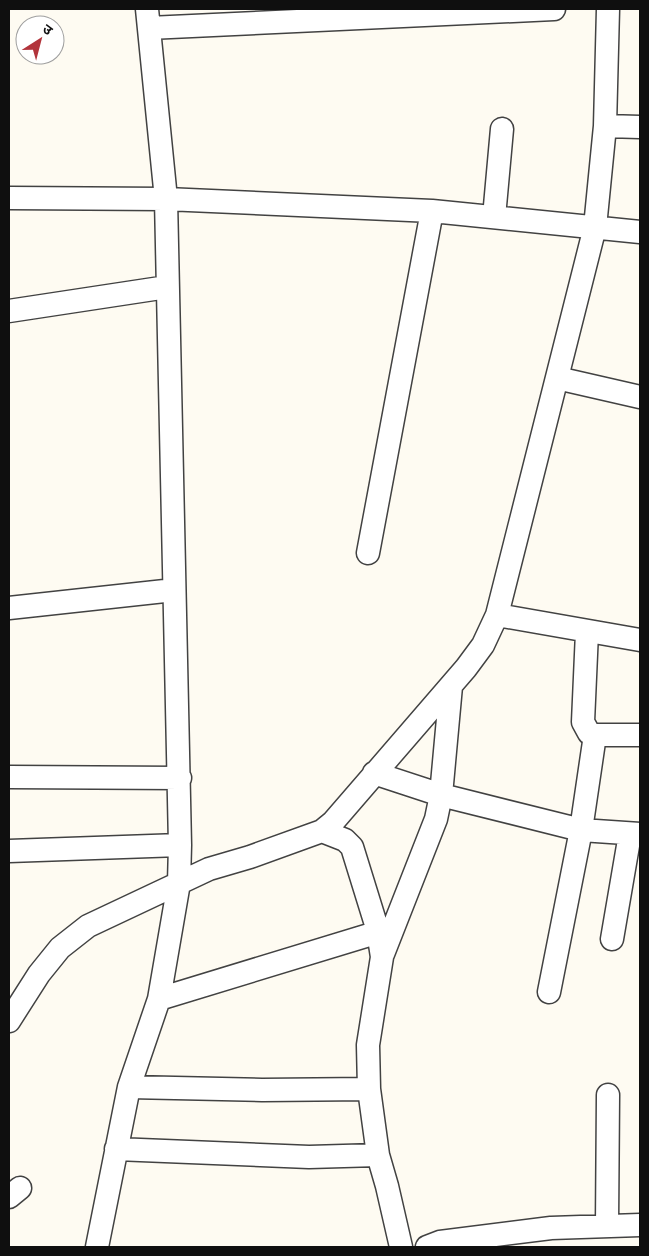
<svg xmlns="http://www.w3.org/2000/svg" width="649" height="1256" font-family="'Libre Baskerville','Noto Sans Devanagari',serif">
	<style>
		.lines { fill: none; stroke-linecap: round; stroke-linejoin: round }
		.minor-casing { stroke: #424242; stroke-width: 25 }
		.minor { stroke: #fff; stroke-width: 22 }
	</style>
	<rect width="100%" height="100%" fill="#fefbf2"/>
	<g class="lines">
		<g class="minor-casing">
			<path id="minor" d="M149 28 554 9
				M605 126 640 127
				M9 198 166 199 432 211 640 232
				M494 217 502 129
				M9 311 167 287
				M557 378 640 397
				M368 553 432 211
				M9 608 174 590
				M497 615 595 227 605 126 608 9
				M595 735H640
				M374 773 441 795 581 830 640 834
				M9 777 180 778
				M322 831 345 840 352 847 378 931 382 957 368 1045 369 1089 378 1155 387 1186 401 1247
				M9 851 180 845
				M612 939 630 834
				M383 954 436 819 441 795 451 686
				M549 992 581 830 595 735 589 733 583 722 587 632
				M159 999 392 928
				M9 1021 39 974 60 948 88 926 209 869 250 857 322 831 333 822 466 668 483 645 497 615 640 640
				M129 1087 262 1090 369 1089
				M116 1149 309 1157 378 1155
				M9 1197 20 1188
				M607 1225 608 1095
				M97 1247 129 1087 159 999 179 883 180 845 166 199 147 9
				M427 1247 440 1242 551 1228 640 1225"/>
		</g>
		<use href="#minor" class="minor"/>
	</g>
	<rect width="649" height="1256" fill="none" stroke="#0f0f0f" stroke-width="20"/>
	<g transform="translate(40 40) rotate(36)"><circle r="24" fill="#ffffff" stroke="#9f9f9f"/>
	<path d="M0-4L9 19L0 12L-9 19Z" fill="#b2343b"/>
	<text y="-8" font-size="14" font-weight="bold" text-anchor="middle" fill="#0f0f0f">उ</text>
	</g>
</svg>
